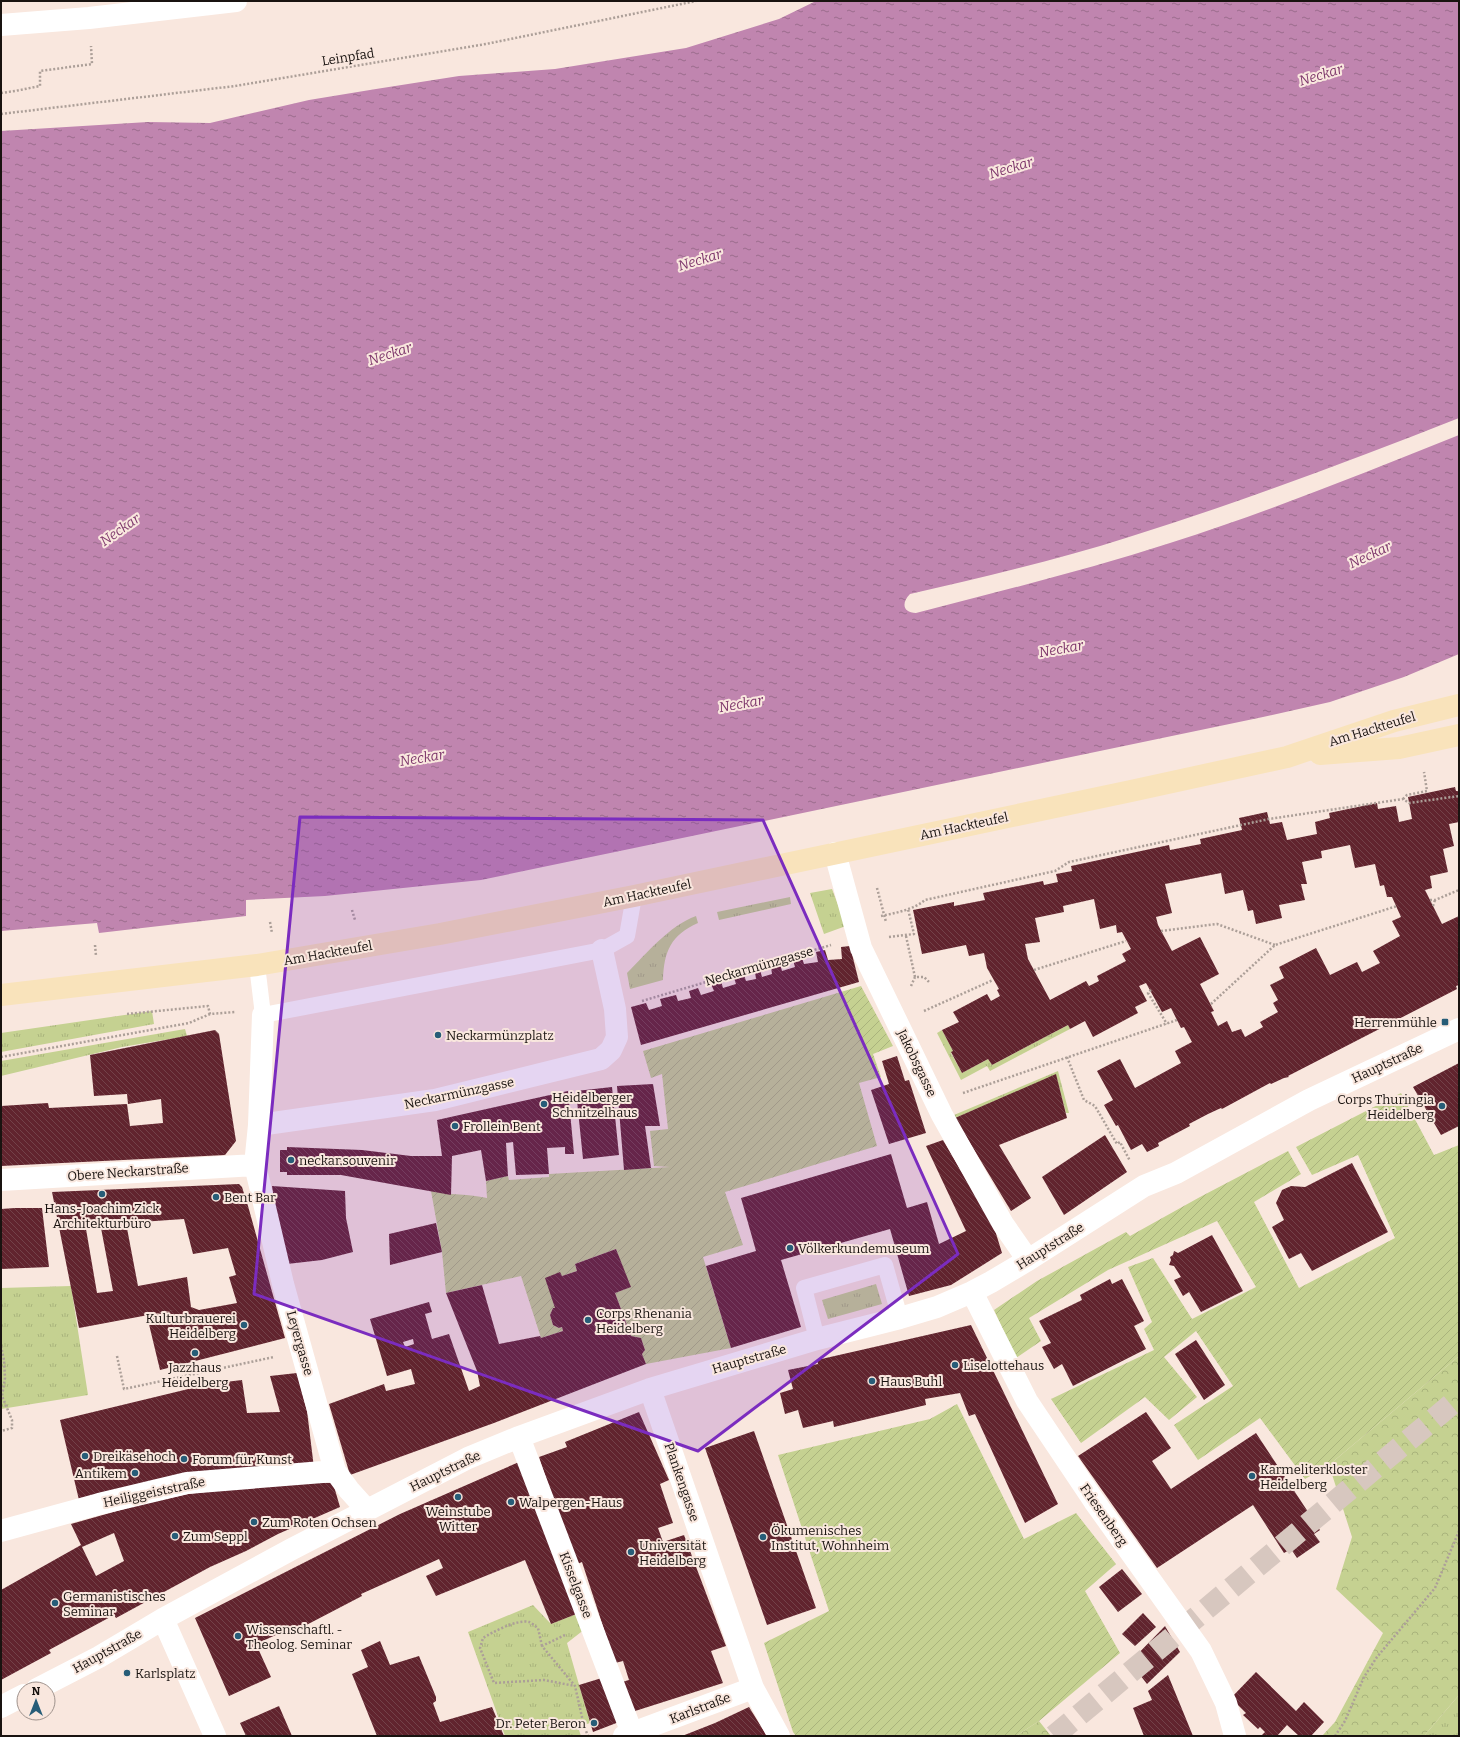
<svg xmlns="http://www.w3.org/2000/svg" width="1460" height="1737" font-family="Bitter,serif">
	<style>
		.grass { fill: url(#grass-tufts) }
		.forest { fill: url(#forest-crowns) }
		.garden { fill: url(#garden-furrows) }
		.water { fill: url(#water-ripples) }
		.building { fill: url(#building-back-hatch); fill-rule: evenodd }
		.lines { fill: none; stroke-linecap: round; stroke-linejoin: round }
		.secondary-tunnel { stroke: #d7c7bf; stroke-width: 22; stroke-dasharray: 22 11; stroke-linecap: butt }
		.path { stroke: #ac9f98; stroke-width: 2.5; stroke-dasharray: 2 2; stroke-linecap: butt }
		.lane { stroke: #fff; stroke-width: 16 }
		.street { stroke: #fff; stroke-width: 22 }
		.secondary { stroke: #fff; stroke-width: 22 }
		.primary { stroke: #f9e3bb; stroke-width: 22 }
		.marked { fill: #7b2cbf; fill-opacity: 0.2; stroke: #7b2cbf; stroke-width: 3; stroke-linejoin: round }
		.poi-dot { fill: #275d78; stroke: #f9e7de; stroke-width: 1.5 }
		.labels { text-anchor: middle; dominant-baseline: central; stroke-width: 4; stroke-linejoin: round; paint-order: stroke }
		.street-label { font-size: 13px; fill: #191310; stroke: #f9e7de }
		.poi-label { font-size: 13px; fill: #191310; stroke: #f9e7de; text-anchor: start }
		.water-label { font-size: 14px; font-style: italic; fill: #7e376c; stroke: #f9e7de }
	</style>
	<defs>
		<pattern id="grass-tufts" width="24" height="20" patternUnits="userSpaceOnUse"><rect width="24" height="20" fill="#c5d191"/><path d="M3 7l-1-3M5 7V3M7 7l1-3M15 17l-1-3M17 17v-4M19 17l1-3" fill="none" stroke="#a9b37c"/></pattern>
		<pattern id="forest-crowns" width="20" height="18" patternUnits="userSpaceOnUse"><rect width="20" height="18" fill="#c5d191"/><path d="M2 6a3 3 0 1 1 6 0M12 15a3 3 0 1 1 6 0" fill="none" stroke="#a9b37c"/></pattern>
		<pattern id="garden-furrows" width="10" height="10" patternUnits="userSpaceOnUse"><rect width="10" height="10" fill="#c5d191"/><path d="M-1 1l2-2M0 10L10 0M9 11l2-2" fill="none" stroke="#a9b37c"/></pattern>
		<pattern id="water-ripples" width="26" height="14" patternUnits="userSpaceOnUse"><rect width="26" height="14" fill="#c085af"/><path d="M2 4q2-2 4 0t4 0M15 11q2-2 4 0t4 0" fill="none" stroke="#9b6c8d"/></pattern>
		<pattern id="building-back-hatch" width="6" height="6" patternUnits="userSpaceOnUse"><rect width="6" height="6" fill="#61242e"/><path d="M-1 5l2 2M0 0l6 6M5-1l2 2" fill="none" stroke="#734249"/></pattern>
	</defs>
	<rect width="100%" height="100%" fill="#f9e7de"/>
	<path class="grass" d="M832 889 846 926 824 934 810 893Z
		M790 897 791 904 719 920 717 912Z
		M696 916 698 923C671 935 664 951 663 980L630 989 627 973C647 953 669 926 696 916Z
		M152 1011 154 1024 1 1052V1033Z
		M1068 1025 1070 1029 990 1071 987 1066 961 1080 937 1033 942 1030 953 1051 951 1053 962 1073 988 1059 992 1065Z
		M185 1029 187 1036 122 1047 1 1076V1061Z
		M1058 1071 1069 1113H1066L1056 1075 955 1118 954 1115Z
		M876 1284 882 1304 828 1319 822 1300Z
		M71 1286 88 1395 1 1409V1288Z
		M533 1605 551 1624 579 1613 585 1629 567 1643 590 1723 578 1727 581 1736H505L468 1632Z
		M1459 1695V1736H1424Z"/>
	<path class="forest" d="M1459 1356V1695L1424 1736H1322L1335 1722 1383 1633 1336 1589 1352 1537 1329 1465Z
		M1039 1721 1051 1736H1016Z"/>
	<path class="garden" d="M861 986 893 1046 873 1054 881 1077 859 1083 877 1146 725 1192 743 1245 703 1257 731 1348 646 1364 642 1354 645 1350 641 1338 631 1336 615 1293 630 1287 616 1249 575 1264 577 1271 562 1276 555 1308H553L550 1315 553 1325 559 1328 562 1327 563 1331 541 1338 521 1276 446 1293 442 1252 431 1191C450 1195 469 1194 487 1198L486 1181 508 1176 509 1180 549 1177V1174L670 1167 654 1166 650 1131 668 1129 662 1074 651 1078 643 1051Z
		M1401 1093 1434 1155 1459 1145V1356L1329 1465 1305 1479 1260 1418 1198 1460 1174 1425 1233 1386 1196 1331 1164 1357 1197 1397 1169 1420 1145 1397 1081 1443 1051 1399 1154 1350 1144 1329 1152 1322 1128 1267 1153 1258 1192 1319 1256 1287 1217 1221 1108 1270 1029 1318 1041 1341 1016 1358 994 1310 1037 1281 1126 1232 1130 1236 1200 1197 1288 1151 1301 1174 1254 1202 1299 1288 1395 1238 1358 1155 1312 1175 1296 1147Z
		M957 1404 1024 1539 1076 1513 1116 1564 1085 1591 1120 1653 1039 1721 1016 1736H796L793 1732 764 1643 829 1611 778 1455 930 1419Z"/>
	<path class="water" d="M816 1H1459V418C1350 461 1241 502 1129 537 1057 560 983 577 910 594 901 603 903 613 916 613 1001 591 1086 570 1170 543 1268 512 1364 473 1459 435V654L1404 677 1330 702 1263 717 481 880 325 896 246 900V916L99 933 97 923 1 931V131L148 122 210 123 309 100 376 89 459 76 555 69 686 48 779 19Z"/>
	<path class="building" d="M1455 787 1456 791H1459V822L1449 824 1454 846 1443 849 1448 872 1430 876 1432 888 1425 890 1442 924 1459 916V985L1456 986 1457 989 1288 1076 1289 1077 1284 1078 1271 1084 1270 1083 1222 1109 1221 1108 1208 1114 1189 1124 1190 1126 1158 1143 1159 1146 1147 1152 1142 1144 1131 1150 1118 1125 1116 1126 1104 1105 1113 1100 1097 1071 1120 1059 1135 1088 1181 1063 1175 1051 1192 1042 1184 1027 1181 1028 1171 1008 1162 1012 1146 983 1139 986 1147 1001 1135 1007 1138 1013 1093 1037 1085 1021 1070 1029 1068 1025 992 1065 988 1059 962 1073 951 1052 953 1051 942 1030 959 1022 953 1012 987 994 991 1001 1000 996 997 990 999 989 987 968 984 953 969 956 966 945 922 954 913 910 954 902V906L985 900 983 893 1043 881 1044 885 1058 882 1056 874 1072 871 1071 866 1169 845 1170 850 1201 844 1200 839 1242 830 1239 818 1267 812 1270 824 1282 822 1287 840 1317 834 1315 822 1330 818 1329 813 1377 803 1378 809 1396 806 1399 822 1412 819 1408 797ZM1350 845 1355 868 1375 864 1380 886 1384 885 1387 897H1392L1401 917 1392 921 1400 936 1373 951 1380 963 1362 972 1357 962 1330 975 1316 948 1279 967 1284 978 1270 985 1278 1000 1273 1003 1278 1012 1260 1022 1263 1027 1245 1037 1241 1029 1232 1032 1227 1021 1218 1026 1211 1012 1214 1011 1200 984 1219 974 1200 937 1172 951 1158 925 1156 917 1172 913 1165 884 1221 873 1225 894 1243 890 1248 911 1253 910 1256 924 1282 918 1279 905 1305 900 1301 884H1307L1302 862 1322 858 1321 851ZM1094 899 1100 929 1116 925 1117 933 1122 932 1131 949 1122 954 1126 961 1097 976 1099 981 1089 986 1086 981 1050 1000 1028 959 1025 944 1040 942 1035 918 1064 912 1063 906Z
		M850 946 859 982 641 1045 631 1007 646 1003 649 1010 662 1006 660 999 676 995 678 1001 691 998 689 991 698 988 701 995 714 991 711 984 721 981 723 988 736 984 734 978 744 975 746 981 756 979 755 972 760 970 762 977 772 974 771 967 780 964 782 971 795 967 793 960 802 958 804 964 818 962 816 952 825 950 828 960 842 959 841 947Z
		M215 1030 219 1034 236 1141 225 1155 1 1166V1106L48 1103 49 1108 127 1104 130 1126 163 1123 161 1099 128 1104 127 1094 94 1096 90 1055Z
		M897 1056 905 1081 909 1080 926 1133 889 1144 871 1090 889 1084 882 1061Z
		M1459 1063V1126L1441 1135 1413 1087Z
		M1056 1074 1067 1118 999 1145 1031 1198 1011 1211 955 1118Z
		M653 1084 660 1126H645L651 1168 624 1170 617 1086Z
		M612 1087 619 1155 583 1159 576 1091Z
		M568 1091 574 1154H565V1147L547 1148 549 1174 516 1175 513 1142 506 1143 508 1176 486 1181 481 1150 452 1156 451 1195 341 1175H287V1172H280V1150H287V1147L362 1150 411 1156H442L437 1120Z
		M1105 1135 1127 1172 1064 1215 1042 1177Z
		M943 1140 994 1227 1002 1253 951 1285 909 1296 890 1229 781 1260 801 1327 731 1348 706 1266 756 1251 741 1198 891 1154 907 1208 927 1202 939 1244 966 1231 926 1146Z
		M1352 1163 1388 1232 1312 1271 1301 1253 1289 1259 1272 1227 1284 1220 1276 1203 1282 1190 1291 1186 1305 1187Z
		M239 1184 242 1187 248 1206 285 1338 160 1370 147 1316 175 1310 79 1328 52 1192ZM184 1219 193 1254 228 1248 236 1275 229 1277 237 1303 199 1310 191 1307 187 1277 138 1286 126 1223ZM101 1228 113 1291 97 1293 86 1229Z
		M272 1186 345 1191 346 1218 353 1252 322 1260 287 1264 277 1220Z
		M15 1208H42L49 1267 1 1269V1209Z
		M436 1223 442 1252 390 1265 389 1234Z
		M1212 1235 1243 1291 1201 1312 1189 1292 1183 1296 1174 1280 1181 1277 1174 1266 1169 1265 1171 1260 1170 1257 1173 1255 1174 1251 1178 1253Z
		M616 1249 631 1287 615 1293 631 1336 641 1338 645 1350 642 1354 646 1364 494 1423 350 1475 329 1404 384 1384 386 1391 415 1384 411 1369 387 1376 370 1319 429 1302 432 1312 425 1314 432 1339 449 1334 469 1391 480 1386 477 1371 446 1293 482 1285 499 1344 540 1336 541 1338 563 1331 562 1327 559 1328 553 1325 550 1315 553 1308H555L545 1278 560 1272 562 1276 577 1271 575 1264ZM413 1339 414 1344 405 1347 403 1342Z
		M1110 1279 1112 1284 1122 1279 1144 1321 1134 1326 1146 1349 1073 1386 1062 1364 1054 1369 1042 1347 1051 1343 1039 1321 1082 1300 1080 1295Z
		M971 1325 1058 1504 1025 1523 975 1414 969 1416 960 1393 925 1399 926 1405 834 1427 833 1421 803 1428 798 1410 785 1414 780 1393 793 1389 788 1370 818 1364 817 1360Z
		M1196 1340 1225 1385 1204 1400 1175 1354Z
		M297 1373 307 1411 314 1468 79 1500 60 1420 209 1384 242 1380 247 1413 280 1412 270 1376Z
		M639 1412 669 1480 660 1484 673 1523 658 1528 663 1542 684 1535 726 1646 711 1651 723 1683 632 1712 622 1682 629 1680 623 1661 615 1663 582 1562 575 1565 539 1457 567 1447 565 1442Z
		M1146 1412 1171 1448 1152 1461 1171 1489 1256 1433 1320 1530 1314 1534 1320 1542 1297 1558 1291 1549 1284 1553 1253 1505 1157 1568 1078 1456Z
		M754 1431 816 1608 767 1625 705 1448Z
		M519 1462 579 1613 551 1624 525 1560 436 1596 426 1576 443 1568 439 1559 361 1594 362 1596 291 1633 289 1629 256 1644 271 1677 229 1696 195 1618 400 1514Z
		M295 1482 333 1483 340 1507 278 1534 246 1551 210 1567 116 1618 114 1615 49 1650 51 1653 1 1680V1590L81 1545 71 1524 138 1505 188 1494ZM114 1533 124 1561 96 1576 82 1547Z
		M1122 1569 1142 1594 1118 1612 1099 1587Z
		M1143 1613 1156 1627 1135 1646 1122 1634Z
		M1165 1626 1180 1652 1147 1684 1130 1662Z
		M380 1641 390 1665 419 1656 436 1697V1701L433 1703 440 1722 492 1707 504 1736H377L352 1674 368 1667 361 1650Z
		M1256 1672 1296 1711 1304 1702 1324 1722 1311 1736H1299L1287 1725 1277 1736H1261L1265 1732 1260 1727 1258 1729 1243 1715 1246 1713 1231 1698Z
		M1168 1675 1193 1736H1144L1133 1708 1152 1700 1148 1691Z
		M605 1677 619 1722 593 1732 579 1685Z
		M279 1706 292 1736H246L240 1723Z
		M749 1707 767 1736H682L715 1723Z"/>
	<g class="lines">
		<path class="secondary-tunnel" d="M1054 1736 1459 1398"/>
		<path class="path" d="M1 93 15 91 40 86V71L92 64 91 46
			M1 114 235 86 486 44 696 1
			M1403 799 1407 795 1427 791 1424 772
			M877 888 886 922
			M1430 900H1435L1459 890
			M1433 906 1435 900
			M352 910 355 920
			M881 916C895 913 913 910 925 900L1055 871 1069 862 1269 819 1403 799 1409 803 1459 796
			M270 922 272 933
			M1161 931 1217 924 1275 945
			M906 936 915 977H924L930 983
			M889 937 914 934 908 909
			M95 945 96 956
			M1034 970 1126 941
			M911 986 915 977
			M1151 990 1148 993 1167 1024
			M642 1001 831 945
			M1211 1004 1275 945 1397 906
			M924 1011 993 980
			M127 1014 208 1006 210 1014 235 1012
			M1 1057 189 1023 210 1014
			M1067 1057 1084 1100 1095 1106 1117 1144 1120 1142 1130 1161
			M963 1093 1177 1020
			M1 1346 4 1360 5 1378 2 1396 12 1420V1428L1 1431
			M117 1356 124 1389 274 1357
			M565 1635 542 1646 575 1686 584 1726 588 1736
			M542 1646 538 1628C535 1626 532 1623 529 1622 517 1619 493 1632 483 1638L480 1648 494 1683 544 1680 575 1686
			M1335 1736 1345 1721 1364 1677 1377 1657 1435 1588 1459 1531"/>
		<path class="lane" d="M257 965 263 1015 602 950 627 936 634 896
			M817 1339 804 1288 885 1265 900 1318"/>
		<path class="street" d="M835 853 861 948 942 1115 1003 1224 1028 1260
			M263 1015 259 1125 255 1165 283 1284 335 1471 349 1490 367 1510
			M259 1125 435 1100 601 1059 611 1050 617 1037 615 1009 602 950
			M1 1180 255 1165
			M972 1292 1027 1401 1094 1501 1201 1651 1226 1703 1235 1736
			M650 1389 753 1688 779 1736
			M519 1437 632 1733
			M1 1531 99 1504 187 1483 335 1471
			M163 1619 215 1736
			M37 1689 99 1657 163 1619 292 1549 468 1458 519 1437 650 1389 817 1339 900 1318 937 1307 972 1292 991 1282 1028 1260 1144 1186 1176 1173 1309 1100 1459 1029
			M1 1707 24 1695
			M624 1736 753 1688"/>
		<path class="secondary" d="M1 25 89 18 236 1"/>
		<path class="primary" d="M1320 754 1399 748 1459 735
			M1 995 257 965 440 934 634 896 1131 791 1287 757 1394 721 1459 705"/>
	</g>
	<path class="marked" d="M300 817 763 820 958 1254 698 1451 254 1294Z"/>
	<g class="poi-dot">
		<rect x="1441" y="1018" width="8" height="8" rx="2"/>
		<circle cx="438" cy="1035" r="4"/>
		<circle cx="544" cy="1104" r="4"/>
		<circle cx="1442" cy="1106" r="4"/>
		<circle cx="455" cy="1126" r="4"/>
		<circle cx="291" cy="1160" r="4"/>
		<circle cx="102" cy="1194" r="4"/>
		<circle cx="216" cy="1197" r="4"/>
		<circle cx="790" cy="1248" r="4"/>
		<circle cx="588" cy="1320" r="4"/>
		<circle cx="244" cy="1325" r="4"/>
		<circle cx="195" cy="1353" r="4"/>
		<circle cx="955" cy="1365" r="4"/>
		<circle cx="872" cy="1381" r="4"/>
		<circle cx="85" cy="1456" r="4"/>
		<circle cx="184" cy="1459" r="4"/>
		<circle cx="135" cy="1473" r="4"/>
		<circle cx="1252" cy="1476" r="4"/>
		<circle cx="458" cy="1497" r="4"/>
		<circle cx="511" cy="1502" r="4"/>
		<circle cx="254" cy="1522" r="4"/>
		<circle cx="175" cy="1536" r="4"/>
		<circle cx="763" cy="1537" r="4"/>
		<circle cx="631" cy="1552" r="4"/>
		<circle cx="55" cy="1603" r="4"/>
		<circle cx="238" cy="1636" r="4"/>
		<circle cx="127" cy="1673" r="4"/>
		<circle cx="594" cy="1723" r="4"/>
	</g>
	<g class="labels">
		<g class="street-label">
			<text transform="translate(348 57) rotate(-9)">Leinpfad</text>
			<text transform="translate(1372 729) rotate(-17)">Am Hackteufel</text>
			<text transform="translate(964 826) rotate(-12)">Am Hackteufel</text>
			<text transform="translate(647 893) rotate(-12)">Am Hackteufel</text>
			<text transform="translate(328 953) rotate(-10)">Am Hackteufel</text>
			<text transform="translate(759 966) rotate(-16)">Neckarmünzgasse</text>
			<text transform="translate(917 1063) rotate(64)">Jakobsgasse</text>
			<text transform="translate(1387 1063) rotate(-25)">Hauptstraße</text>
			<text transform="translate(459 1093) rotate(-12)">Neckarmünzgasse</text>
			<text transform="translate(128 1172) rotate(-4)">Obere Neckarstraße</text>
			<text transform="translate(1050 1246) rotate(-32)">Hauptstraße</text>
			<text transform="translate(300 1343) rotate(74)">Leyergasse</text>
			<text transform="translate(749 1359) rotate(-16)">Hauptstraße</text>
			<text transform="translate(445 1471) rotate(-26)">Hauptstraße</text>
			<text transform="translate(682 1482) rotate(71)">Plankengasse</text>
			<text transform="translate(154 1492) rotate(-12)">Heiliggeiststraße</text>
			<text transform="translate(1104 1515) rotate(55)">Friesenberg</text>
			<text transform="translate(576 1585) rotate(69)">Kisselgasse</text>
			<text transform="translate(107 1651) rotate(-29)">Hauptstraße</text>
			<text transform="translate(700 1708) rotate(-21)">Karlstraße</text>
		</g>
		<g class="poi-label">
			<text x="1437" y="1022" text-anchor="end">Herrenmühle</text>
			<text x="446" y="1035">Neckarmünzplatz</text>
			<text x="552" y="1097">Heidelberger<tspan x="552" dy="15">Schnitzelhaus</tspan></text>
			<text x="1434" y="1099" text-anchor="end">Corps Thuringia<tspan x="1434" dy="15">Heidelberg</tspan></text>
			<text x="463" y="1126">Frollein Bent</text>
			<text x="299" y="1160">neckar.souvenir</text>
			<text x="224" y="1197">Bent Bar</text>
			<text x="102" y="1208" text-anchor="middle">Hans-Joachim Zick<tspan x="102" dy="15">Architekturbüro</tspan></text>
			<text x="798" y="1248">Völkerkundemuseum</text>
			<text x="596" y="1313">Corps Rhenania<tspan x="596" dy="15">Heidelberg</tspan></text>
			<text x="236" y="1318" text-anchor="end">Kulturbrauerei<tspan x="236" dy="15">Heidelberg</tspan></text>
			<text x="963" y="1365">Liselottehaus</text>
			<text x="195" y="1367" text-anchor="middle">Jazzhaus<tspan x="195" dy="15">Heidelberg</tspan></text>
			<text x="880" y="1381">Haus Buhl</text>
			<text x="93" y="1456">Dreikäsehoch</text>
			<text x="192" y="1459">Forum für Kunst</text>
			<text x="1260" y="1469">Karmeliterkloster<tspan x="1260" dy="15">Heidelberg</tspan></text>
			<text x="127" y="1473" text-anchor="end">Antikem</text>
			<text x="519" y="1502">Walpergen-Haus</text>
			<text x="458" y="1511" text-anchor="middle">Weinstube<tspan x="458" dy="15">Witter</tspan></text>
			<text x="262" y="1522">Zum Roten Ochsen</text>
			<text x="771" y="1530">Ökumenisches<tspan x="771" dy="15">Institut, Wohnheim</tspan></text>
			<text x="183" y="1536">Zum Seppl</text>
			<text x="639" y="1545">Universität<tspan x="639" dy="15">Heidelberg</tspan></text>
			<text x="63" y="1596">Germanistisches<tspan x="63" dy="15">Seminar</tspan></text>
			<text x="246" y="1629">Wissenschaftl. -<tspan x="246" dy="15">Theolog. Seminar</tspan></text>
			<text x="135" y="1673">Karlsplatz</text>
			<text x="586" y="1723" text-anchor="end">Dr. Peter Beron</text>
		</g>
		<g class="water-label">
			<text transform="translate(1321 75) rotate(-17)">Neckar</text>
			<text transform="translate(1011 168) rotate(-17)">Neckar</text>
			<text transform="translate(700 260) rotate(-17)">Neckar</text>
			<text transform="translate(390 354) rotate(-18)">Neckar</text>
			<text transform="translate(120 530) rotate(-35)">Neckar</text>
			<text transform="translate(1370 555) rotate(-25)">Neckar</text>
			<text transform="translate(1061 649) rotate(-10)">Neckar</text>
			<text transform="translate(741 704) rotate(-10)">Neckar</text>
			<text transform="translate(422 758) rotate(-9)">Neckar</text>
		</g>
	</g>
	<rect width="1460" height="1737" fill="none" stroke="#191310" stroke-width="4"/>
	<g transform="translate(36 1701)"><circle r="19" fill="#f9e7de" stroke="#9f928c"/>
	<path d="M0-3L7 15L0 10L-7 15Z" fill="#275d78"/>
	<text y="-6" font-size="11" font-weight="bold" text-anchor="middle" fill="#191310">N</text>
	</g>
</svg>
